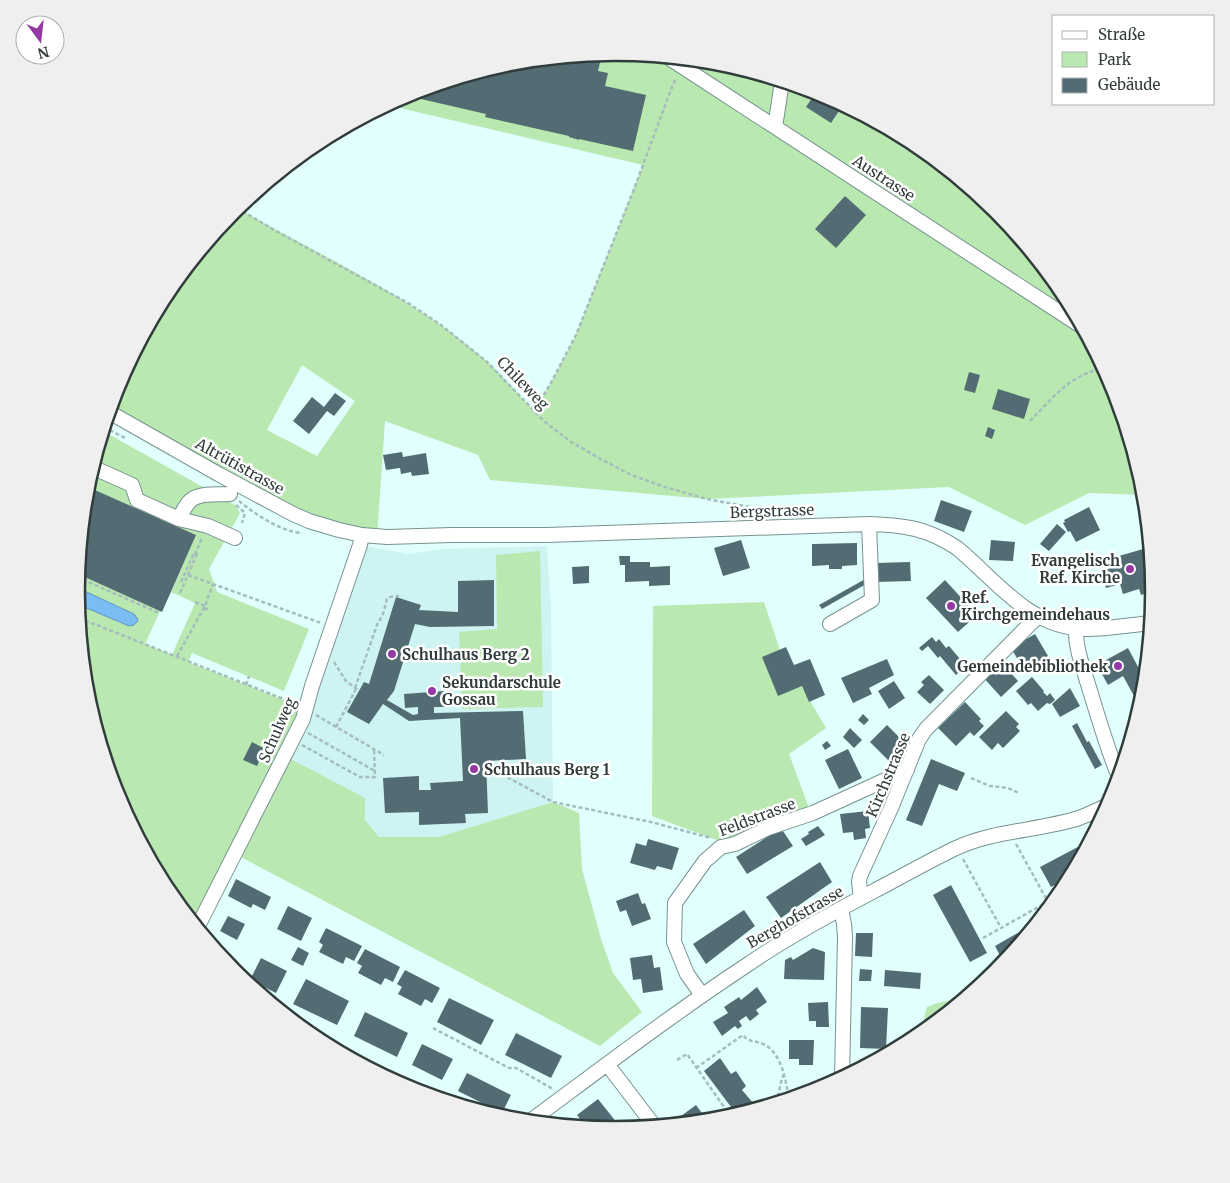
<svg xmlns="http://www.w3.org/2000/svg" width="1230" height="1183" font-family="Merriweather,serif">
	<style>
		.built { fill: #cdf4f2 }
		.green { fill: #b9e8b0; fill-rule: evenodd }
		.water { fill: #7abdf4; stroke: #6497bd }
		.building { fill: #536c73 }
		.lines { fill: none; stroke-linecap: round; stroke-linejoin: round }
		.minor-casing { stroke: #779291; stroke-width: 16 }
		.path { stroke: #a5bdbc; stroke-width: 2.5; stroke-dasharray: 4 2.5; stroke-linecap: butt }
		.minor { stroke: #fff; stroke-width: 14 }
		.poi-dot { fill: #9439a4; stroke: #fff; stroke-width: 2 }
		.labels { text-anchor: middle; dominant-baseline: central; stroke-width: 5; stroke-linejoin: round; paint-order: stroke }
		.street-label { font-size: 15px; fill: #313d3c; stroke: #fff }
		.poi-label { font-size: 15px; font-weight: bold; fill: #313d3c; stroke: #fff; text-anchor: start }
		.rim { fill: none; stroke: #313d3c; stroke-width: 2.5 }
	</style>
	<rect width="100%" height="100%" fill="#e1fffd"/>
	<path class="built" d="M360 545 408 554 443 549 547 546 551 607 553 802 439 837H379L365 820 285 756Z"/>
	<path class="green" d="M615 53 720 63 822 94 915 144 996 211 1063 292 1113 385 1144 487 1145 495 1089 493 1025 525 949 487 707 499 490 480 478 455 385 421 377 537 339 530 109 412 117 385 167 292 237 208C312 251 392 287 461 340 479 354 496 369 511 386 519 394 526 404 535 411L553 379 576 335 643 165 387 105 409 93 510 63ZM302 365 355 401 317 456 267 430Z
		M103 431 235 505 240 513 209 569 217 592 309 629 284 691 192 653 188 662 306 709 285 756 365 798V820L379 837H439L553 802 579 813 582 869 601 939 613 973 642 1012 600 1046 235 854 197 928 167 891 117 797 86 696 76 591 78 574 160 611 145 644 172 655 195 603 171 592 196 535 86 486Z
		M540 551 543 707 462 709 459 632 497 629 496 555Z
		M764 602 780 650 826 728 789 754 809 808 760 825 722 842 652 816 653 606Z
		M952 1000 962 1001 924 1032V1017L927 1007 937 1003Z"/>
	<path class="water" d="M76 587 134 614 137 618 138 621 134 625 129 626 77 604Z"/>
	<path class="building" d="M602 54 598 71 608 73 605 86 646 95 633 151 579 139V140L569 137V136L485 117 486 114 421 99 423 89 510 63Z
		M816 92 822 94 843 105 831 123 806 107Z
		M845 196 866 215 836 248 815 229Z
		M969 372 980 375 975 393 964 390Z
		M998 389 1030 399 1024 419 992 409Z
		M335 393 346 401 334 416 327 411 309 434 293 421 312 397 324 407Z
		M988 427 995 430 992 439 985 436Z
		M402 452 403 457 426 453 429 474 412 476 411 472 401 474 400 468 386 470 383 455Z
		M86 486 196 535 162 612 78 574Z
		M941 500 972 511 964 532 934 521Z
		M1089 507 1100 530 1076 542 1070 531 1068 532 1063 523 1065 522 1064 520Z
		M1057 524 1066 532 1049 551 1040 544Z
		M741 540 750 568 723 576 714 548Z
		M991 540 1015 542 1013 561 989 560Z
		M857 543V565L842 566V569H829V565L812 566V544Z
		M1150 547 1154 591 1141 595 1139 589 1123 594 1120 584 1106 588 1101 571 1114 567 1112 558Z
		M619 556H630V562H650V567L670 566V585L649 586V581L625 582V565H620Z
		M910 562 911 581 876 582V563Z
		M589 566V583L573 584 572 567Z
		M867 578 868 583 822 609 819 605Z
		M494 580V626L430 627 415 624 394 691 387 700 413 715 418 714V707L405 708 404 694 444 691 445 707H434V713L523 711 526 759 486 761 488 813 465 814 466 823 419 825V812L385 813 383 778 419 776V790H431L430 783 463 781 460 718 409 721 383 704 369 724 347 712 364 682 369 684 396 597 421 605 419 610 458 612V581Z
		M945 580 977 615 958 632 926 598Z
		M1035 634 1048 656 1024 670 1011 648Z
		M932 637 936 642 939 639 946 648 949 646 966 666 956 675 940 656 938 658 928 646 922 651 919 648Z
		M786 647 794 665 810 659 825 695 809 702 802 686 778 696 762 657Z
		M1128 648 1145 680 1144 697 1140 707 1123 676 1108 685 1097 665Z
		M887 659 894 675 869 688 872 694 853 703 841 678Z
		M1000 661 1018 681 1001 697 982 676Z
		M929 675 944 690 930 704 917 692 924 685 921 682Z
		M1032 677 1044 691 1043 692 1047 696 1050 693 1055 700 1050 704 1047 703 1038 711 1031 703 1028 705 1016 691Z
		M894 681 905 698 889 709 878 691Z
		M1070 688 1080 706 1060 717 1052 704Z
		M965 702 981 719 979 721 984 726 974 736 970 732 956 746 938 728Z
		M1006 711 1019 724 1016 727 1020 731 1003 748 998 743 992 750 979 737Z
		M863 714 869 720 864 725 858 720Z
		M1077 723 1087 742 1089 741 1102 765 1095 769 1072 726Z
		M887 725 910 748 893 765 870 742Z
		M850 728 862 740 854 748 843 737Z
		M827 741 831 746 825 750 822 745Z
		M252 742 265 749 257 766 243 760Z
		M848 749 862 778 839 789 825 760Z
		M931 759 965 773 957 791 939 784 922 826 906 820Z
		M868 811 870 828 865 829 866 838 854 840 853 832 843 833 840 814Z
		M818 826 825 835 806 846 801 839 809 834 808 832Z
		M781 828 793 846 747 874 736 857Z
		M648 839 679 848 672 870 657 866 655 870 630 863 636 843 646 846Z
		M1091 840 1071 876 1051 887 1040 867Z
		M820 862 832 882 781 918 766 897Z
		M236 879 271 897 265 910 253 904 251 908 228 896Z
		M951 885 987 953 970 962 933 895Z
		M638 893 642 904 645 903 651 919 632 926 626 910 620 912 616 901Z
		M288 906 312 918 301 941 277 929Z
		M744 910 755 926 706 964 693 944Z
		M228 916 245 924 237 940 220 931Z
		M1037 922H1038L1004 963 995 946Z
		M326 928 362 946 354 961 346 957 343 964 319 952 323 945 319 942Z
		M856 933H873L872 957 855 956Z
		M298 947 309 953 303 966 291 960Z
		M813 948 825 952 824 980 784 979 785 960 791 957 793 960Z
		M365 949 400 967 393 982 385 978 381 985 358 973 362 966 357 963Z
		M652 955 654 968 660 967 663 990 643 993 641 979 633 980 630 958Z
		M261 958 287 971 276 993 250 980Z
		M860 969 872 970 871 981H859Z
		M405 970 440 988 432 1003 425 999 421 1006 398 994 402 987 397 984Z
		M885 970 921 973 920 989 884 986Z
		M306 979 349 1001 337 1025 293 1004Z
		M757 987 767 1002 756 1010 759 1014 750 1021 746 1016 739 1021 742 1026 738 1029 735 1026 722 1036 713 1022 728 1013 724 1007 739 997 741 1000Z
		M449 998 494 1020 481 1045 437 1022Z
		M828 1002 829 1027H816V1021H809L808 1003Z
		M861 1007 888 1008 886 1049 860 1048Z
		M365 1012 408 1033 397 1057 354 1036Z
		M516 1033 562 1056 551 1078 505 1055Z
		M789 1040H814L813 1065H799V1059H789Z
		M422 1044 453 1059 442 1080 412 1065Z
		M720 1058 731 1074 736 1071 746 1086 742 1090 754 1104 737 1115 704 1071Z
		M467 1073 511 1095 502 1113 458 1091Z
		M801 1088 820 1090 800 1096Z
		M598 1099 621 1128 622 1130H615L587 1128 577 1115Z
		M696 1105 707 1120 705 1122 686 1124 681 1116Z"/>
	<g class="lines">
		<g class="minor-casing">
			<path id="minor" d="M669 58 1081 326
				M775 127 782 82
				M109 412 220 475 293 514 309 521 339 530 362 535 387 537 452 535H547L869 524C904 525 927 528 957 548 997 581 1029 628 1086 629 1108 629 1129 625 1151 623
				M92 467 132 485 137 500 179 519 208 526 235 538
				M179 519C182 513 185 506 190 501 199 492 218 495 230 494
				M830 624 872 600 869 524
				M1076 628C1075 646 1082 664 1087 681 1097 713 1106 746 1119 777
				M861 898 859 882 860 876 891 808 919 739 926 729 1038 616
				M841 909 844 924 845 937 842 1078
				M197 928 303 719 312 686 360 545 362 535
				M702 995 687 974 674 942 675 903 705 861 721 847 735 844 768 828 813 813 907 770
				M607 1064 655 1127
				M529 1122C602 1068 674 1013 750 963 789 936 832 913 874 891 901 877 927 862 954 849 994 830 1038 831 1079 818 1090 814 1100 809 1110 804"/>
		</g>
		<path class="path" d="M237 208 276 231 408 303 441 325 486 361 545 422 571 442 599 458 631 475 665 487 707 499 782 513
			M534 412 553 379 576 335 634 189 672 87 676 78
			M1030 421C1051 400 1072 372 1104 369
			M104 427 125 438
			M239 501C255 514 281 532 302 533
			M236 505 245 513 242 523
			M188 575 321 623
			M77 577 159 613
			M181 582 194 553 195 554 202 538
			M180 593 197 554H195
			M195 602 205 606
			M204 608 210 610
			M79 618 296 704
			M177 656 205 606 213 584
			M334 662 346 681 358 690
			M246 685 249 676
			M355 688 377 625 383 614 387 599 390 597 399 596
			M316 715 384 755
			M336 727 356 689
			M308 733 375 771
			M302 745 360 777H375L374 749
			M496 771 553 802 651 822 711 838
			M971 778 990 786 1008 788 1019 793
			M1016 844 1048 902
			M963 859 1001 928
			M983 938 1060 895
			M433 1028 509 1068H516L553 1089
			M677 1060 687 1054 731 1117
			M696 1068 743 1035C749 1043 755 1040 763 1044 782 1052 786 1082 789 1099
			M412 1083 447 1101
			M769 1105 777 1100 782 1078 784 1074"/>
		<use href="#minor" class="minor"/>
	</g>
	<g class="poi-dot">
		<circle cx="1130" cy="569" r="5"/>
		<circle cx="951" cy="606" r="5"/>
		<circle cx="392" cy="654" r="5"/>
		<circle cx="1118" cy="666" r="5"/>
		<circle cx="432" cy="691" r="5"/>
		<circle cx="474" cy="769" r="5"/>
	</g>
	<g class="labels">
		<g class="street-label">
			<text transform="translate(884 178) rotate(33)">Austrasse</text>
			<text transform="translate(523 383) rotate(46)">Chileweg</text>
			<text transform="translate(240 466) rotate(29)">Altrütistrasse</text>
			<text transform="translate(772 511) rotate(-2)">Bergstrasse</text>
			<text transform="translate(277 730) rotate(-66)">Schulweg</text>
			<text transform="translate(888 775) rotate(-67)">Kirchstrasse</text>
			<text transform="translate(757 817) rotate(-21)">Feldstrasse</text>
			<text transform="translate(795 917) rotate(-30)">Berghofstrasse</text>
		</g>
		<g class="poi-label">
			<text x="1120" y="560" text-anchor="end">Evangelisch<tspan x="1120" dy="17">Ref. Kirche</tspan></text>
			<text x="961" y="597">Ref.<tspan x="961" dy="17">Kirchgemeindehaus</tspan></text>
			<text x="402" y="654">Schulhaus Berg 2</text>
			<text x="1108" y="666" text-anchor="end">Gemeindebibliothek</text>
			<text x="442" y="682">Sekundarschule<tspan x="442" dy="17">Gossau</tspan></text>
			<text x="484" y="769">Schulhaus Berg 1</text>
		</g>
	</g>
	<path d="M0 0H1230V1183H0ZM85 591a530 530 0 1 1 1060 0a530 530 0 1 1-1060 0Z" fill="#efefef" fill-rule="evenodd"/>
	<path class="rim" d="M85 591a530 530 0 1 1 1060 0a530 530 0 1 1-1060 0Z"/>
	<rect x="1052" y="15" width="162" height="90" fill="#ffffff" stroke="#adb1b1"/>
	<rect x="1062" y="31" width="25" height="8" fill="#ffffff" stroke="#adb1b1"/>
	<text x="1098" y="40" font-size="15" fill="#313d3c">Straße</text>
	<rect x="1062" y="52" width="25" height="15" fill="#b9e8b0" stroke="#adb1b1"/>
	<text x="1098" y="65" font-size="15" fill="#313d3c">Park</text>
	<rect x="1062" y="78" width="25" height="15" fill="#536c73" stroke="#adb1b1"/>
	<text x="1098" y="90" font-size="15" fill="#313d3c">Gebäude</text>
	<g transform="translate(40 40) rotate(165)"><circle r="24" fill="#ffffff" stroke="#adb1b1"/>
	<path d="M0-4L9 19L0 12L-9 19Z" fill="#9439a4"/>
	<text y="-8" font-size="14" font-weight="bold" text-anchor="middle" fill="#313d3c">N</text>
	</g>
</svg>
